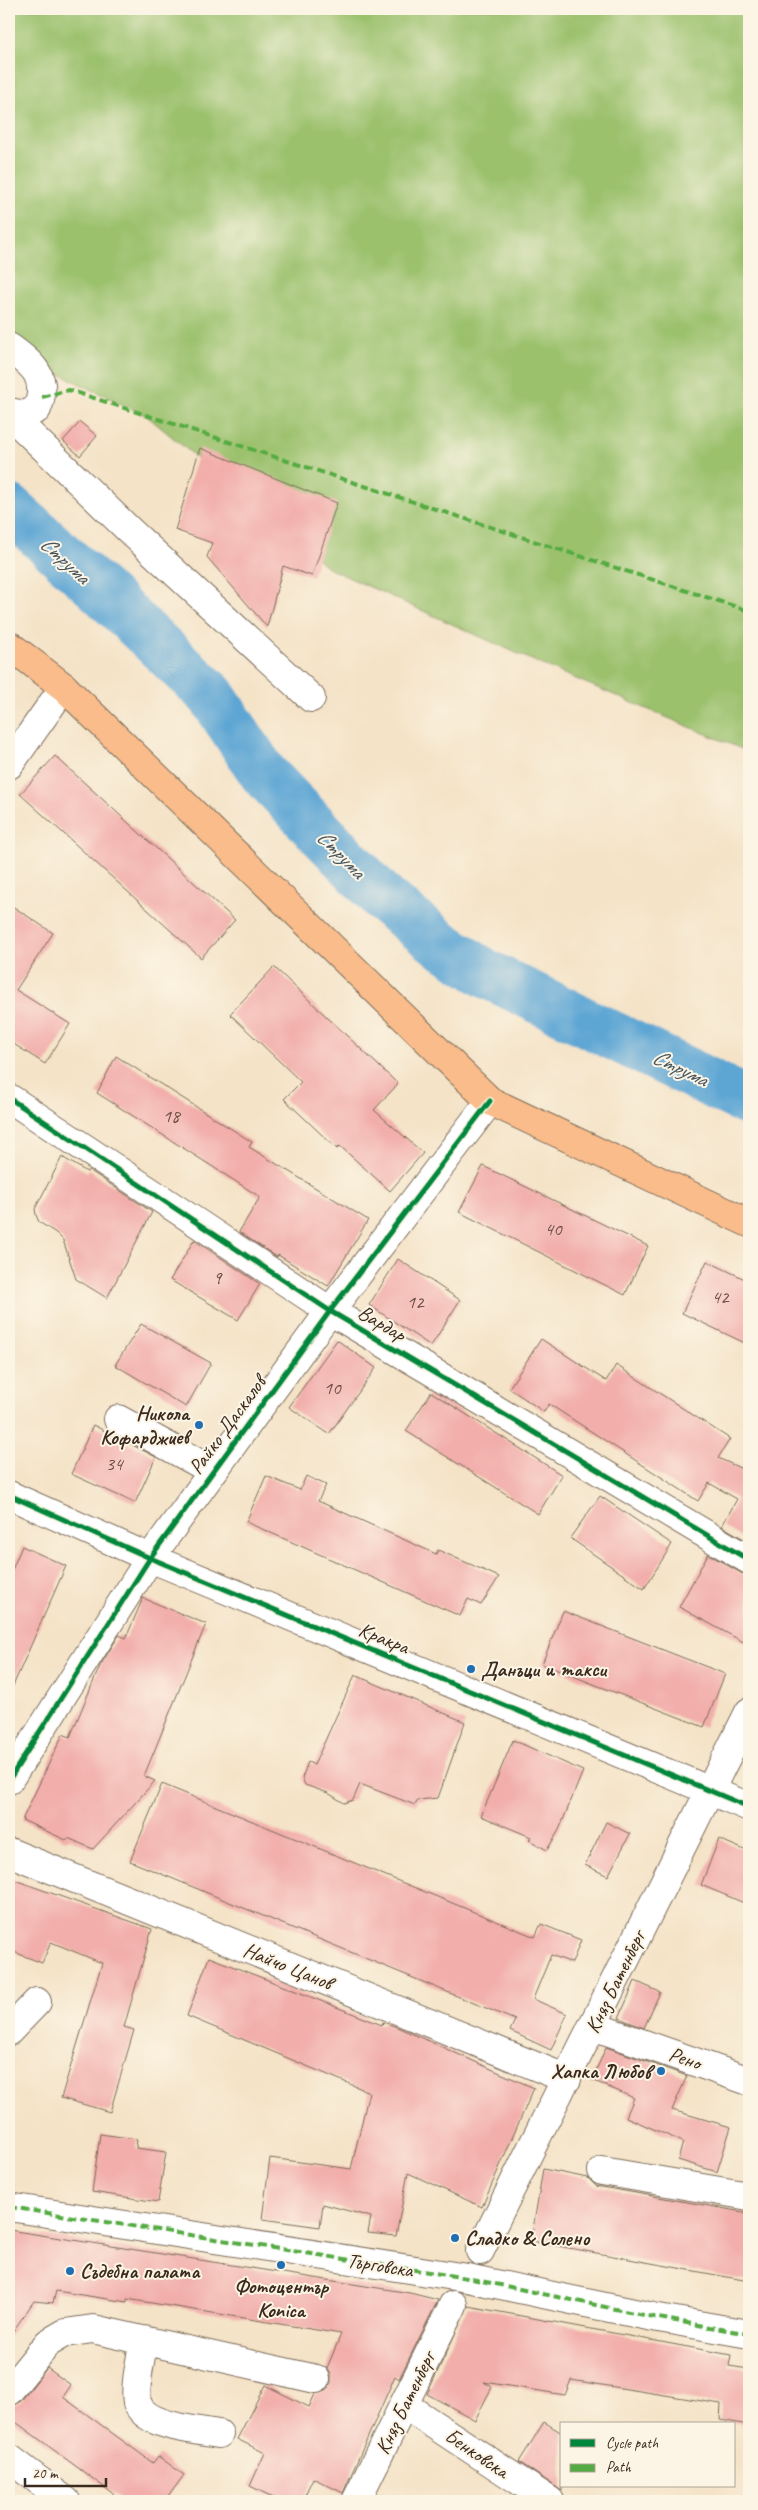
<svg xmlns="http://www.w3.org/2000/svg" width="758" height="2510" font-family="Caveat,sans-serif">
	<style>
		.green { fill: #9bc16d; stroke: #6b7646 }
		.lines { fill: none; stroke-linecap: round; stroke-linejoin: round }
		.river { stroke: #5da6d4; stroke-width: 49 }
		.building { fill: #f2aeab }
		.minor-casing { stroke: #7c6b59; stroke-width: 30 }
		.major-casing { stroke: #7c6b59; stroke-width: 30 }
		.minor { stroke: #fff; stroke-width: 28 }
		.major { stroke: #f9bc8a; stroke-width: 28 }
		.quiet { stroke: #55ab43; stroke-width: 4; stroke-dasharray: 8 4; stroke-linecap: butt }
		.cycleway-casing { stroke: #fcf5e5; stroke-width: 8 }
		.cycleway { stroke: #00873e; stroke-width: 5 }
		.poi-dot { fill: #1f6fb2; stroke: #fcf5e5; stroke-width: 2 }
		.labels { text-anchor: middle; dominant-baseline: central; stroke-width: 4; stroke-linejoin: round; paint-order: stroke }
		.number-label { font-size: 19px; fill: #694b41 }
		.street-label { font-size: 21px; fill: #3b2a1e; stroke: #fcf5e5 }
		.poi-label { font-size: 21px; font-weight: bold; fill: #3b2a1e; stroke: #fcf5e5; text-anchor: start }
		.water-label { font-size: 22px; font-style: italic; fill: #47555e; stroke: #fcf5e5 }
	</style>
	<rect width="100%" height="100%" fill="#fcf5e5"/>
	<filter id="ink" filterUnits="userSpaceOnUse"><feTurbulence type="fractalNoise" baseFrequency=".02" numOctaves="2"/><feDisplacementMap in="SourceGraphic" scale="10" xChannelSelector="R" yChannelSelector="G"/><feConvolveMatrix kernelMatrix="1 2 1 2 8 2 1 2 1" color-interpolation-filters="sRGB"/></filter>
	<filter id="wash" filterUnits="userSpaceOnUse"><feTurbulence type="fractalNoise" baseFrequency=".0096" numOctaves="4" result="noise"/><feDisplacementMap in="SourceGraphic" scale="20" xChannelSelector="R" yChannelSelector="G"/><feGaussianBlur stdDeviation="1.12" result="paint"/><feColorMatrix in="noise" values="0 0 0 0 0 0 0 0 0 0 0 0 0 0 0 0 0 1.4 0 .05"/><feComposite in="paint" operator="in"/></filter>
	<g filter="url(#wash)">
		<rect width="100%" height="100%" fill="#f4e3c7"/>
		<path class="green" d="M9 9H749V752L543 665 330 569 147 416 22 356 9 347Z"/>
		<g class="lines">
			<path class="river" d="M9 508 99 589 211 695 263 773 385 900 442 945 485 973 749 1102"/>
		</g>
		<g id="blocks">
			<path class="building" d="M80 422 97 436 80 456 63 441Z
				M200 448 337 503 312 576 283 566 267 627 207 557 212 543 175 530Z
				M55 756 235 920 201 958 20 794Z
				M9 904 53 933 16 990 70 1024 45 1064 9 1041Z
				M274 967 398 1084 374 1110 423 1153 390 1191 340 1146 337 1149 284 1099 301 1082 230 1014Z
				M116 1056 252 1142 249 1147 368 1220 328 1286 278 1255 277 1257 239 1232 260 1197 97 1093Z
				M62 1157 87 1172 89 1170 152 1212 107 1298 76 1279 63 1240 56 1233 39 1222 36 1215 35 1209Z
				M483 1166 648 1246 625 1295 459 1212Z
				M194 1240 260 1284 238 1320 170 1280Z
				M398 1259 460 1300 431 1346 369 1305Z
				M707 1261 749 1281V1345L682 1313Z
				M141 1324 211 1363 186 1407 115 1365Z
				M541 1339 606 1381 616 1365 730 1439 718 1458 749 1472V1542L722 1526 737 1499 709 1483 698 1501 549 1404 544 1412 509 1388Z
				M337 1340 376 1368 329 1434 289 1407Z
				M431 1392 562 1475 538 1514 406 1431Z
				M93 1425 156 1457 135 1503 71 1474Z
				M266 1476 300 1490 306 1476 326 1485 318 1501 436 1554 438 1550 499 1577 481 1605 468 1599 460 1616 246 1522Z
				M600 1496 672 1544 644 1589 570 1538Z
				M22 1546 66 1566 9 1695V1577Z
				M708 1554 741 1573 749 1576V1645L679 1607Z
				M143 1598 206 1624 144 1776 155 1781 93 1849 68 1838 66 1840 22 1820 63 1734 70 1737 100 1666 119 1635 126 1638Z
				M563 1611 725 1674 704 1727 542 1664Z
				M355 1675 465 1722 438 1798 418 1800 415 1805 360 1784 353 1800 344 1803 328 1793 305 1785 302 1778 308 1762 314 1765Z
				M513 1740 583 1771 559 1830 547 1850 529 1840 531 1837 481 1816Z
				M162 1784 535 1937 541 1924 581 1940 572 1963 551 1955 533 1999 567 2014 551 2050 510 2031 515 2020 130 1861Z
				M606 1822 630 1834 608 1876 585 1865Z
				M719 1839 749 1852V1905L701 1885Z
				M9 1878 152 1929 124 2027 134 2030 110 2112 61 2098 102 1963 51 1942 42 1963 9 1950Z
				M209 1957 382 2025 383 2022 397 2027 534 2088 482 2207 408 2173 396 2236 368 2233 371 2217 323 2204 320 2227 262 2219 270 2158 351 2169 369 2092 187 2016Z
				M635 1981 660 1992 644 2028 619 2018Z
				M606 2047 687 2076 672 2110 731 2127 717 2172 678 2160 683 2142 626 2117 634 2098 592 2080Z
				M100 2134 137 2139 136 2148 166 2152 158 2202 92 2192Z
				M543 2169 588 2178 596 2186 749 2213V2281L531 2241Z
				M9 2230 410 2293 438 2300 399 2379 395 2376 343 2493 313 2478 302 2501H281L250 2486 265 2453 237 2439 265 2385 309 2407 315 2394 327 2390 331 2382V2374L327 2368 341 2334 127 2299V2302L56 2291 53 2303 34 2301 9 2337Z
				M468 2306 731 2355 729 2366 749 2369V2425L720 2420 721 2404 571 2380 565 2395 484 2382 492 2387 475 2420 427 2394Z
				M47 2368 71 2385 63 2397 153 2463 158 2456 184 2475 165 2501H123L9 2417 11 2406 21 2401Z
				M544 2422 562 2433V2491L519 2462Z"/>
		</g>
	</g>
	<g filter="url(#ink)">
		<use href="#blocks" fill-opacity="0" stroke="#7c6b59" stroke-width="1"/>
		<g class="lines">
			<g class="minor-casing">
				<path id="minor" d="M9 347C32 364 50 377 37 409L25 415 9 412
					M9 414 129 530 311 698
					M9 765 64 687
					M9 1098 330 1311 749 1560
					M118 1419 213 1471
					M9 1495 150 1558 749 1807
					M9 1780 150 1558 330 1311 490 1101
					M9 1852 567 2079
					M593 2026 749 2081
					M9 2031 37 2002
					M602 2171 749 2196
					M9 2207 467 2278 653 2317 749 2334
					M480 2251 749 1712
					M144 2340C141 2357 134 2386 137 2402 144 2427 197 2430 219 2434
					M9 2391 48 2343 65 2333 93 2329 316 2379
					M404 2405 550 2501
					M9 2458 66 2501
					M356 2501 453 2305"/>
			</g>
			<g class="major-casing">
				<path id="major" d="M9 645 64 687 490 1101 749 1223"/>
			</g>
			<use href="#minor" class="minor"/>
			<use href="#major" class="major"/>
			<path class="quiet" d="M42 397 69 390 749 611
				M9 2207 467 2278 653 2317 749 2334"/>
			<g class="cycleway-casing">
				<path id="cycleway" d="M9 1098 330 1311 749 1560
					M9 1495 150 1558 749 1807
					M9 1780 150 1558 330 1311 490 1101"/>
			</g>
			<use href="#cycleway" class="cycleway"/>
		</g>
	</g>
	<g class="poi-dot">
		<circle cx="199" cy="1425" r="5"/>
		<circle cx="471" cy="1669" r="5"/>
		<circle cx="661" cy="2071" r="5"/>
		<circle cx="455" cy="2238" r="5"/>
		<circle cx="281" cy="2265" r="5"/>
		<circle cx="70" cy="2271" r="5"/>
	</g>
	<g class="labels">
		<g class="number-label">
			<text x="171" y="1116">18</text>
			<text x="553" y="1229">40</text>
			<text x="217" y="1278">9</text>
			<text x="720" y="1297">42</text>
			<text x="415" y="1302">12</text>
			<text x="332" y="1388">10</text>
			<text x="114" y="1464">34</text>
		</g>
		<g class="street-label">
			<text transform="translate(382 1323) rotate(31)">Вардар</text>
			<text transform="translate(227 1425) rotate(-54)">Райко Даскалов</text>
			<text transform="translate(384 1638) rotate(22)">Кракра</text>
			<text transform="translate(288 1966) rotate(22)">Найчо Цанов</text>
			<text transform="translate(615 1982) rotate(-64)">Княз Батенберг</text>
			<text transform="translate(685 2058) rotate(19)">Рено</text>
			<text transform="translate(380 2265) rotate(9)">Търговска</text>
			<text transform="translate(405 2403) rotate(-64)">Княз Батенберг</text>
			<text transform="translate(477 2453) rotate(34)">Бенковска</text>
		</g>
		<g class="poi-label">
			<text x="189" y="1413" text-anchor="end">Никола<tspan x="189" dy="24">Кофарджиев</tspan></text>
			<text x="481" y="1669">Данъци и такси</text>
			<text x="651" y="2071" text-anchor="end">Хапка Любов</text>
			<text x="465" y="2238">Сладко &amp; Солено</text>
			<text x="80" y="2271">Съдебна палата</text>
			<text x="281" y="2286" text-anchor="middle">Фотоцентър<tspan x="281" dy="24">Konica</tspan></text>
		</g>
		<g class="water-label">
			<text transform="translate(65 560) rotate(43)">Струма</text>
			<text transform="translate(341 854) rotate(46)">Струма</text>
			<text transform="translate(680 1068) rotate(26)">Струма</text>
		</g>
	</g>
	<rect width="758" height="2510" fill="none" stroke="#fcf5e5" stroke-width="30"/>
	<rect x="560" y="2422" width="175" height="65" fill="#fcf5e5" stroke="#afa495"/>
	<rect x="570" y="2439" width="25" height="8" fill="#00873e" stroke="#afa495"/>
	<text x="606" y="2448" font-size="15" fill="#3b2a1e">Cycle path</text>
	<rect x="570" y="2464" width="25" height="8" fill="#55ab43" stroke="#afa495"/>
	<text x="606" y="2472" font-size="15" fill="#3b2a1e">Path</text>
	<path d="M25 2478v8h81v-8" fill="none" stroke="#3b2a1e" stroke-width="2.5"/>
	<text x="32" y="2478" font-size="15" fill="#3b2a1e" stroke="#fcf5e5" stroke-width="4" paint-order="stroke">20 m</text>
</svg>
